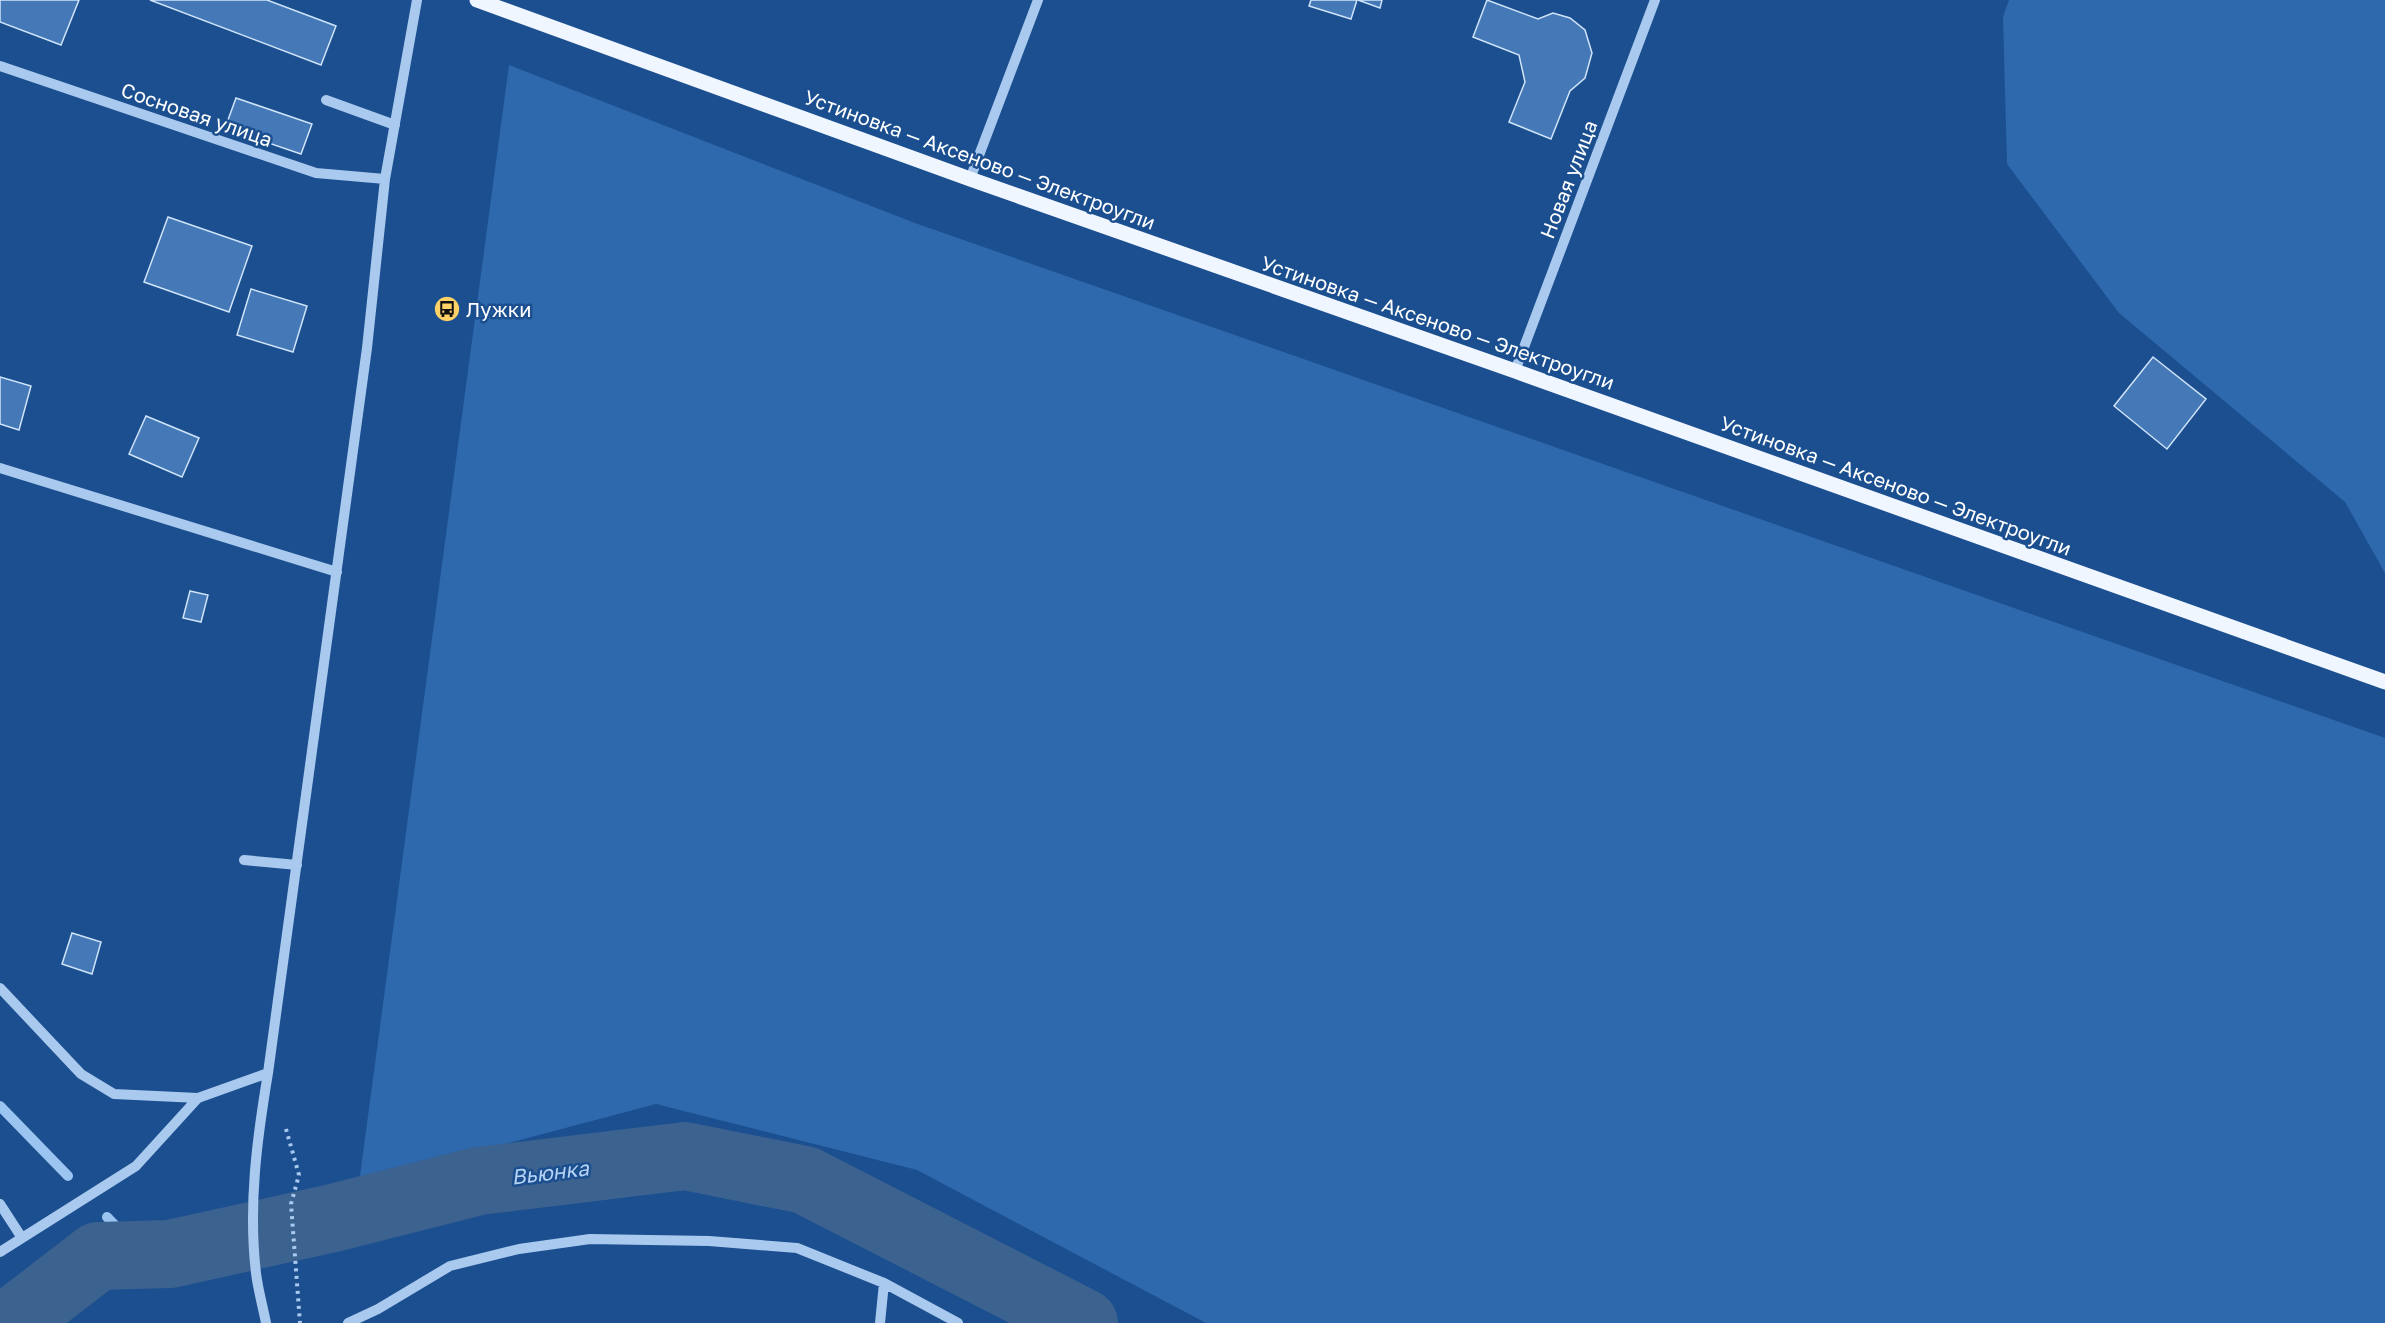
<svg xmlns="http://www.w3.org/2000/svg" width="2385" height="1323" font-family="'Golos Text',sans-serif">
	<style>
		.green { fill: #2e69ad }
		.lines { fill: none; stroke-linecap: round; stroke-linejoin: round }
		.stream { stroke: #9cc4f0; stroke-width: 10 }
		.river { stroke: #3c6290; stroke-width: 68 }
		.building { fill: #4478b7; stroke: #cfe3fa; stroke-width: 1.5 }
		.path { stroke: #a9c9ee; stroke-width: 4; stroke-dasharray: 3 4.5; stroke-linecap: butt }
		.minor { stroke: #a9c9ee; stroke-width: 10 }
		.major { stroke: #f0f6ff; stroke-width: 15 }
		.labels { text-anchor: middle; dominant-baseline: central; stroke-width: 5; stroke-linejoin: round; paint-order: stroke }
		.street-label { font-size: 20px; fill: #fff; stroke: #1b4f8f }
		.poi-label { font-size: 20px; fill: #fff; stroke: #1b4f8f; text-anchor: start }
		.water-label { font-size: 21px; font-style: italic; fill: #b5d3f5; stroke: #1b4f8f }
	</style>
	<rect width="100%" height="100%" fill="#1b4f8f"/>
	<path class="green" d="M2009 0H2385V573L2345 502 2119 313 2007 164 2003 17Z
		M509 65 915 223 2385 738V1323H1206L917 1170 656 1104 359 1183Z"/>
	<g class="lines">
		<path class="stream" d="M0 1106 68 1176
			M107 1217 144 1255"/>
		<path class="river" d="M11 1323 98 1256 170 1254 333 1218 479 1181 685 1156 805 1180 1084 1323"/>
	</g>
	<path class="building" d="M0 0H79L61 45 0 22Z
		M150 0H267L336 26 321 65Z
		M1311 0H1357L1351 19 1309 6Z
		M1358 0H1382L1380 8Z
		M1487 0 1538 19 1553 13 1570 18 1585 30 1592 53 1585 78 1570 91 1551 139 1509 122 1525 82 1519 55 1473 37Z
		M236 98 312 124 301 154 225 128Z
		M168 217 252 246 229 312 144 282Z
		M251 289 307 306 293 352 237 335Z
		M2153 357 2206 399 2167 449 2114 406Z
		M0 377 31 386 19 430 0 424Z
		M146 416 199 438 182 477 129 454Z
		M190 591 208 595 201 622 183 618Z
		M72 933 101 942 92 974 62 964Z"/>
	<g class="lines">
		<path class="path" d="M286 1129 299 1175 291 1204 300 1323"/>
		<path class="minor" d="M0 66 316 173 385 179
			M326 100 395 125
			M970 179 1038 0
			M1515 371 1655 0
			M0 468 337 572
			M244 860 297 865
			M0 988 81 1074 114 1094 198 1098 268 1073
			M0 1204 22 1238
			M0 1252 136 1166 198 1098
			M266 1323C263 1307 258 1290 256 1273 248 1206 257 1139 268 1073L367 348 385 179 417 0
			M348 1323 378 1309 450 1266 519 1249 590 1239 709 1241 797 1248 884 1283 958 1323
			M880 1323 884 1283"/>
		<path class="major" d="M477 0 970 179 1515 371 2385 682"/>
	</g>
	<defs>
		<g id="bus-disc" transform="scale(1.35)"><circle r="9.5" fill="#ffd166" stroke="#1b4f8f"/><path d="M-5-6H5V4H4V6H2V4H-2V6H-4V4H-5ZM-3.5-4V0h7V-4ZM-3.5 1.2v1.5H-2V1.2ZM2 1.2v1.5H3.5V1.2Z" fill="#111"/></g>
	</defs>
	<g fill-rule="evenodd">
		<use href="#bus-disc" x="447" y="309"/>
	</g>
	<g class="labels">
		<g class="street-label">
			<text transform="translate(197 114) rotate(19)">Сосновая улица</text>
			<text transform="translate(980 159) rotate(20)">Устиновка — Аксеново — Электроугли</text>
			<text transform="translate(1568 179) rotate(-69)">Новая улица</text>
			<text transform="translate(1438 322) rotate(19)">Устиновка — Аксеново — Электроугли</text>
			<text transform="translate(1896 485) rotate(20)">Устиновка — Аксеново — Электроугли</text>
		</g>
		<g class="poi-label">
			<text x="466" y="309">Лужки</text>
		</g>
		<g class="water-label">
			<text transform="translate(550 1172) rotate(-7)">Вьюнка</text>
		</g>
	</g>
</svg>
